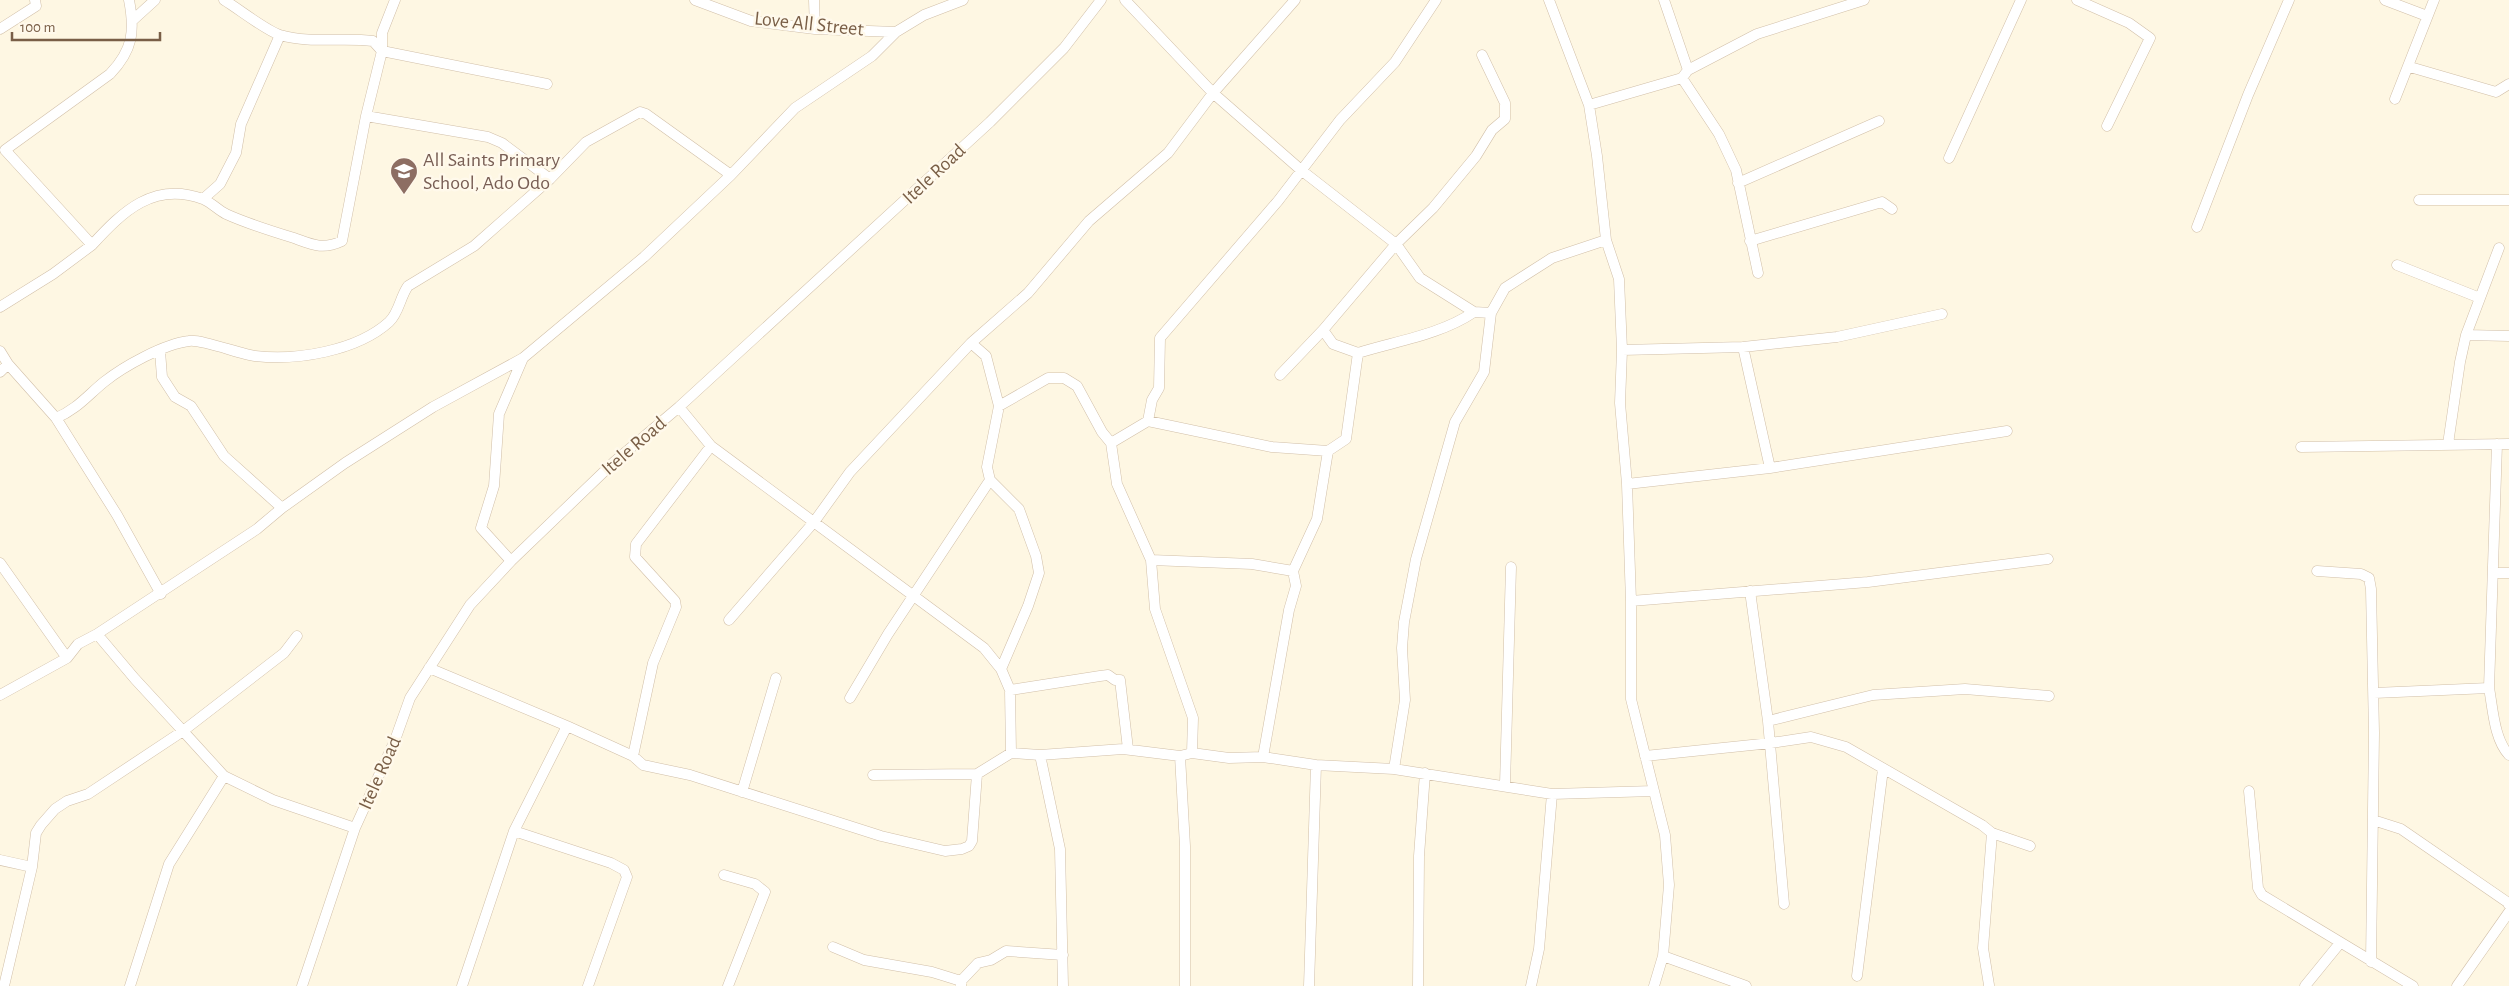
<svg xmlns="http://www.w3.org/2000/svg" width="2509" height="986" font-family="'Alegreya Sans',sans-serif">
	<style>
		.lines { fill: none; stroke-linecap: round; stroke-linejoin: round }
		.minor-casing { stroke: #d1bfa8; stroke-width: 11 }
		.minor { stroke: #fff; stroke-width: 10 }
		.labels { text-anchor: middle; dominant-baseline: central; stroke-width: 5; stroke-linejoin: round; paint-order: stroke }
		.street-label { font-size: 20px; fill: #795e46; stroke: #fff9eb }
		.education-label { font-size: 20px; fill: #785e54; stroke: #fff9eb; text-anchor: start }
	</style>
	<rect width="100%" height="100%" fill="#fef7e3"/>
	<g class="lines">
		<g class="minor-casing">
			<path id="minor" d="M129 0C135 31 133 50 110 74L5 150 92 245C123 211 154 181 203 199 212 203 218 210 226 214 248 224 271 231 294 238 313 245 323 250 342 241L366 116
				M224 0C239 9 265 30 280 35 311 44 343 37 373 41L382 51 547 84
				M395 0 382 33V51L366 116 488 137 502 143 550 179
				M695 0 751 21 815 29 896 32
				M814 0 815 29
				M1125 0 1213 93 1301 170 1396 244 1420 278 1474 312 1491 313
				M1549 0 1589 105 1597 156 1606 240 1619 279 1622 350 1620 403 1627 484 1631 601V699L1665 835 1669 885 1663 956 1654 986
				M1664 0 1688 70
				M2077 0 2129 23 2150 38 2107 126
				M2385 0 2427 16
				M133 20 155 0
				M0 29 36 6 35 0
				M2410 67 2496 92 2509 84
				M1682 78 1719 134 1736 170 1758 273
				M2395 99 2434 0
				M1589 105 1682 78 1688 70 1757 34 1864 0
				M1949 158 2021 0
				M1738 183 1879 121
				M203 199 220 184 236 153 241 124 280 35
				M2419 200H2509
				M2197 227 2248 95 2289 0
				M1750 241 1882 202 1892 209
				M2397 265 2480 298
				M0 307 53 274 92 245
				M1323 330 1333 344 1358 353
				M2466 335 2509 336
				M1743 347 1770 468
				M1622 350 1743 347 1837 337 1942 314
				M0 351 8 364
				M160 351 162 377 175 397 191 406 224 456 282 508
				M0 372 8 364 56 418 117 515 161 594
				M1280 375 1323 330 1396 244 1433 208 1476 156 1492 130 1505 119V103L1482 55
				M999 406 1048 378H1064L1077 386 1102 432 1111 443 1117 484 1151 560 1155 609 1193 718 1192 753
				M679 407 711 446 984 648 1001 669 1010 690 1011 753
				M56 418C76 410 88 395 104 382 124 366 164 344 189 341 201 339 240 354 255 356 296 361 357 351 389 322 399 313 400 297 408 286L474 246 550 179 586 142 640 112 646 114 731 175 795 108 872 56 896 32 924 15 963 0
				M1148 421 1152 400 1159 388 1160 338 1278 201 1340 120 1395 62 1436 0
				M1111 443 1148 421 1272 447 1328 451
				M2448 444 2460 362 2466 335 2499 248
				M2497 444 2489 688C2493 709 2494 739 2509 755
				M2301 447 2509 444
				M990 480 1019 509 1036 556 1039 573 1028 606 1001 669
				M1627 484 1770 468 2007 431
				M1151 560 1252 564 1293 571
				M511 561 481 528 494 486 499 414 523 358 644 257 731 175
				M0 563 67 658
				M2317 571 2361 574 2369 578 2371 589 2374 733 2371 962
				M2494 573H2509
				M1750 591 1768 721
				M1631 601 1868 582 2048 559
				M729 620 814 522 850 472 971 343 1028 293 1089 221 1168 153 1213 93 1295 0
				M297 636 284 653 183 731 135 679 97 634 257 529 282 508 345 463 433 407 523 358
				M429 668 567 726 633 756 643 765 690 775 881 836 945 851 962 849 969 846 972 841 977 774
				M1010 690 1100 676 1108 675 1115 680H1120L1128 749H1123
				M2374 693 2489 688
				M0 695 67 658 78 644 97 634
				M850 698 888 634 990 480 987 467 999 406 986 356 971 343
				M1040 755 1060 849 1063 986
				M633 756 653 663 676 607 675 601 635 557 636 544 711 446
				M1180 756 1185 846V986
				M1645 756 1771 743 1811 737 1846 747 1982 825 1992 833 1983 948 1989 985
				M1263 757 1289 610 1296 586 1293 571 1317 519 1328 451 1346 439 1358 353C1396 341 1440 335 1474 312
				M1394 769 1405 700 1402 648 1404 622 1416 559 1455 422 1484 372 1491 313 1505 288 1552 258 1606 240
				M873 775 977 774 1011 753 1040 755 1123 749 1180 756 1192 753 1229 758 1263 757 1316 765 1394 769 1552 794 1654 791
				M1505 785 1511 567
				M2249 791 2258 888 2262 895 2413 986
				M742 792 776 678
				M2373 820 2401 829 2507 902 2509 905
				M514 831 611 863 624 870 627 877 588 986
				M1992 833 2030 846
				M0 860 32 867
				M724 875 755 884 765 892 728 986
				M1784 904 1768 721 1873 695 1965 689 2049 696
				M833 947 864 960 932 972 961 981V986
				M1663 956 1746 986
				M1857 976 1883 769
				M961 981 978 963 991 960 1006 951 1063 955
				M4 986 32 867 36 833 41 825 55 809 67 801 88 794 183 731 224 776 273 800 355 828
				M130 986 169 864 224 776
				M302 986 355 828 395 740 410 698 470 605 511 561 614 462 679 407 990 122 1064 48 1101 0
				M462 986 514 831 567 726
				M1309 986 1316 765
				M1418 986 1419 856 1425 773
				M1531 986 1539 949 1552 794
				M2305 986 2340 943
				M2457 986 2509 912"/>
		</g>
		<use href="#minor" class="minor"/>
	</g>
	<defs>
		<g id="school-pin" transform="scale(1.4375)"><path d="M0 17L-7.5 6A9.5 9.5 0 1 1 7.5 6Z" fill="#8d6e63" stroke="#fff9eb"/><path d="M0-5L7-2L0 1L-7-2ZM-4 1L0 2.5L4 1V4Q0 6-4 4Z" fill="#fff"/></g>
	</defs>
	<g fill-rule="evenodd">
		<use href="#school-pin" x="404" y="171"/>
	</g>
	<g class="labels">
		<g class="street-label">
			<text transform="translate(809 24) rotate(6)">Love All Street</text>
			<text transform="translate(934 174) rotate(-43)">Itele Road</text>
			<text transform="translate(634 446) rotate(-41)">Itele Road</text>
			<text transform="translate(380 773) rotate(-66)">Itele Road</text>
		</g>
		<g class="education-label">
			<text x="423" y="160">All Saints Primary<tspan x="423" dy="23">School, Ado Odo</tspan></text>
		</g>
	</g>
	<path d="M12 32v8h148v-8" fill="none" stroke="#795e46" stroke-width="2.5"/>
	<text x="20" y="32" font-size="15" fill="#795e46" stroke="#fff9eb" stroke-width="4" paint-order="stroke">100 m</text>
</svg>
